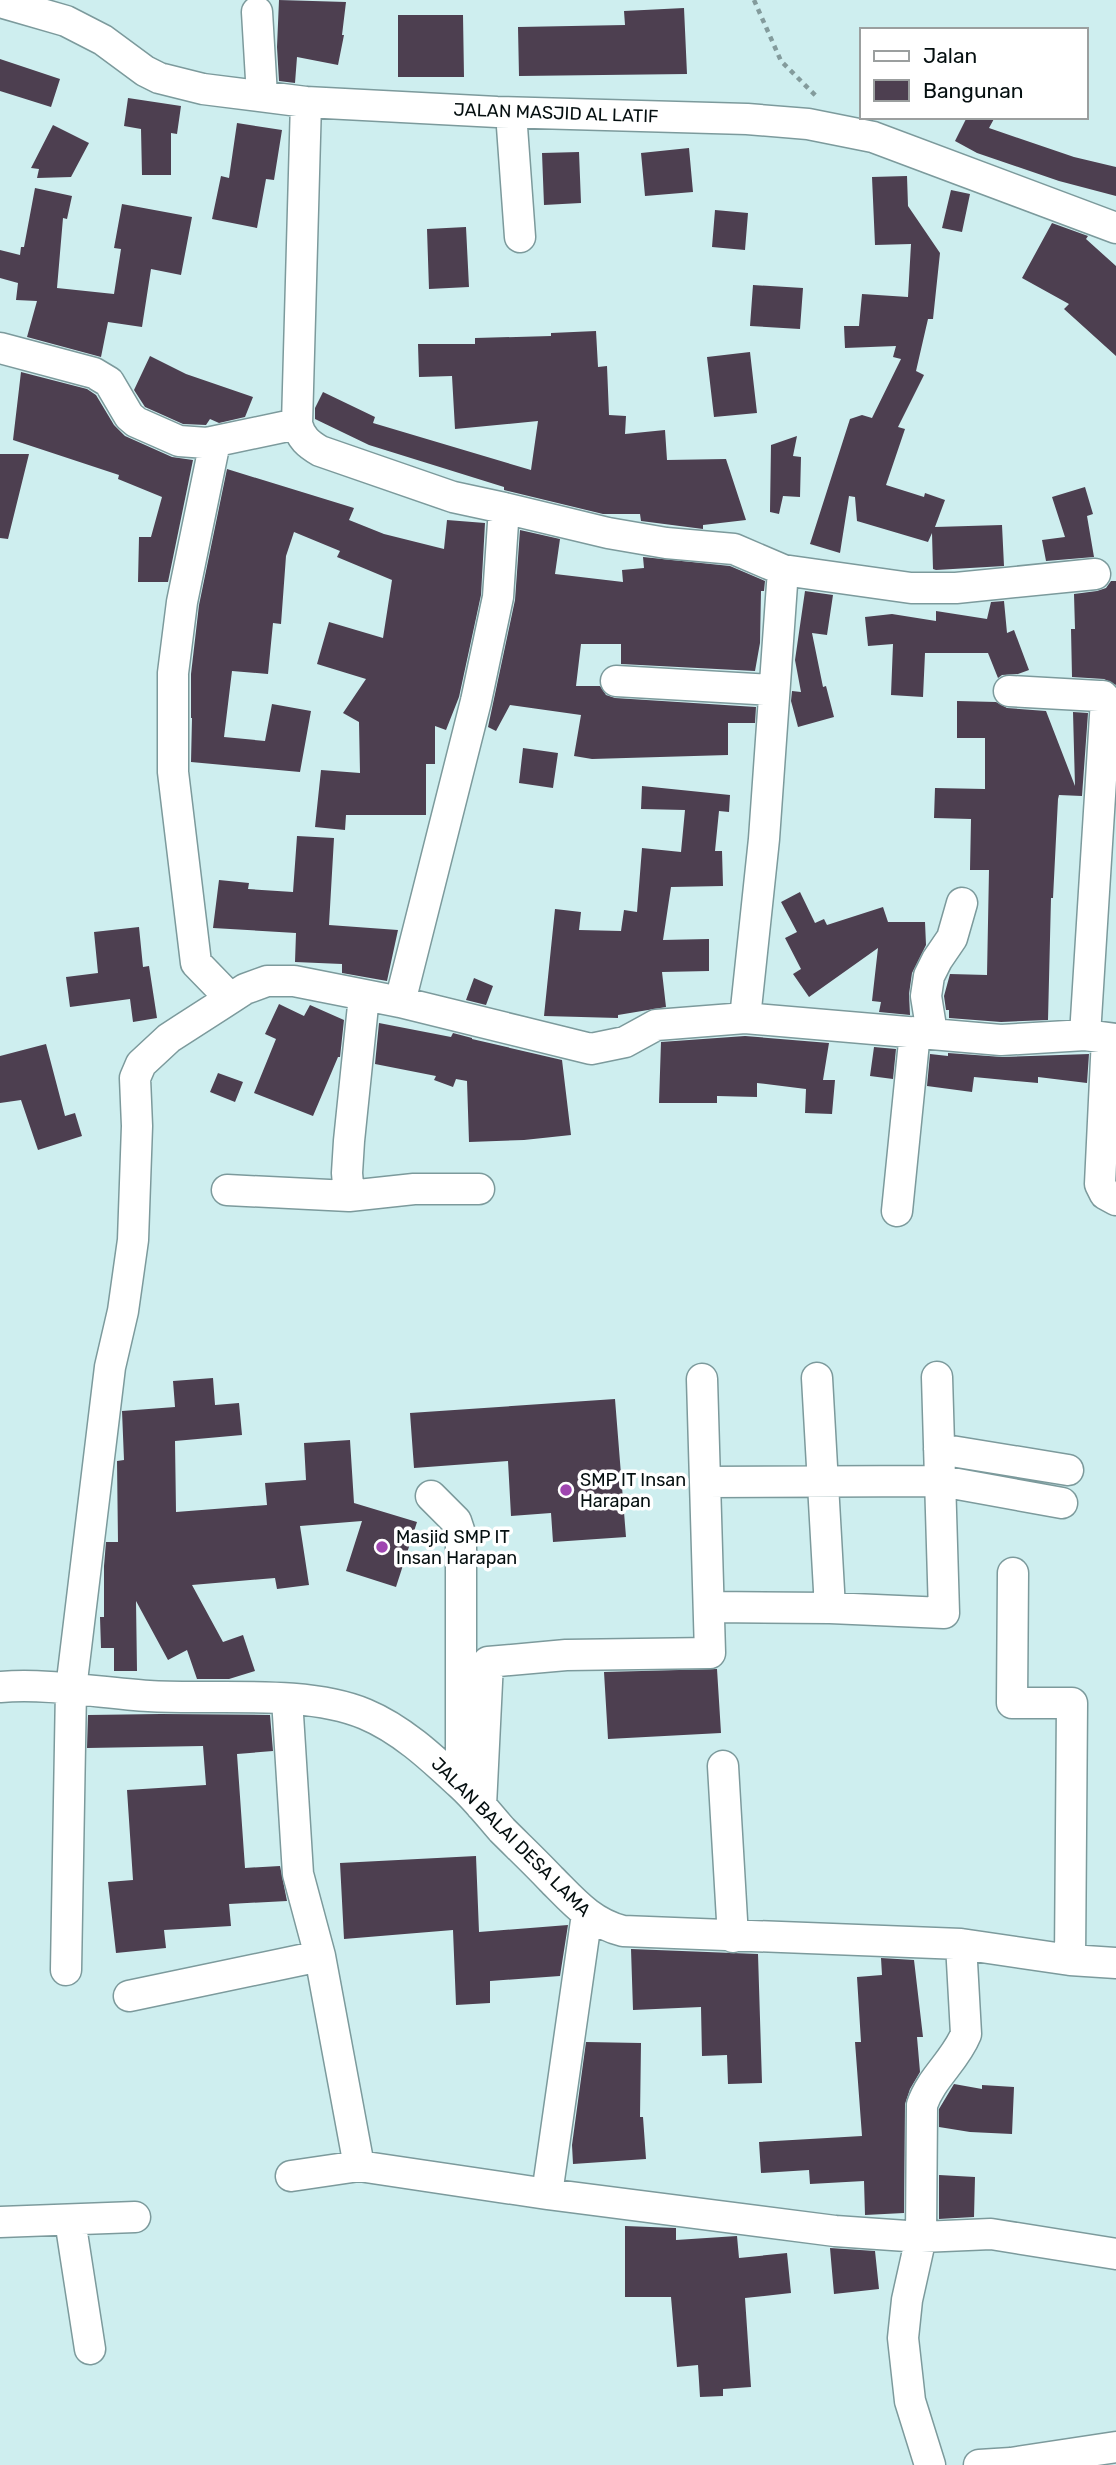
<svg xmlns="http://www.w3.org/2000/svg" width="1116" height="2465" font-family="Rubik,sans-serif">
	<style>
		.building { fill: #4d3f50 }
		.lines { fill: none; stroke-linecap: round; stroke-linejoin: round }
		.minor-casing { stroke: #7c9a9c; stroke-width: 33 }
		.path { stroke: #839b9c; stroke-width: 4.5; stroke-dasharray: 5 5; stroke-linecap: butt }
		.minor { stroke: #fff; stroke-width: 30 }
		.poi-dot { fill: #9f45b0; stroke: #fff; stroke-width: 2.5 }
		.labels { text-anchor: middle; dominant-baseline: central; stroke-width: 7; stroke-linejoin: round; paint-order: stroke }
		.street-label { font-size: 18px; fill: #050f10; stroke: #fff }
		.poi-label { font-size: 18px; fill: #050f10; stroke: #fff; text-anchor: start }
	</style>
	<rect width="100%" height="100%" fill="#ceeeef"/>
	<path class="building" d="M279 0 346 2 342 35H344L338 65 297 57 295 83 279 81 277 47Z
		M684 8 687 74 519 76 518 27 625 25 624 11Z
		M398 15H463L464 77H398Z
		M0 59 60 79 51 107 0 91Z
		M128 98 181 106 177 134 171 133V175H142L141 129 124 126Z
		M967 117H995L989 128 1074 157 1116 167V196L1059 181 977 153 955 141Z
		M237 123 282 130 274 180 266 179 257 228 212 219 221 176 229 178Z
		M53 125 89 143 71 177 37 178 39 169 31 168Z
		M689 148 693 192 645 196 641 153Z
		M579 152 581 203 544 205 542 153Z
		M907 176 908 206 940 253 933 319H928L916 371 924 375 898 427 905 429 886 485 924 497 925 493 945 500 935 527 1002 525 1004 566 936 570 933 569 932 533 928 542 857 521 855 497 849 496 840 553 810 544 850 419 862 415 872 418 901 359 893 357 896 346 845 348 844 326H859L862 294 908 297 911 244 875 245 872 177Z
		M35 188 72 196 67 219 63 218 57 288 114 294 121 249 114 248 122 204 192 217 181 275 151 269 142 327 108 322 101 357 27 337 37 301 16 300 18 283 0 278V250L20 255 21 247H24Z
		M951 190 970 194 962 232 942 228Z
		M715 210 748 213 745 250 712 247Z
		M1052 223 1088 236 1086 239 1116 266V356L1064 309 1069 304 1022 278Z
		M466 227 469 287 429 289 427 229Z
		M753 285 803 288 800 329 750 326Z
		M596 331 598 367 607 366 609 415 626 416 625 434 665 430 667 460 726 459 746 520 703 525V529L641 521 640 514H603L504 490V487L369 445 315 419V408L323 392 375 417 373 423 531 470 538 421 455 429 452 376 419 377 418 344H475V338L551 336V333Z
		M750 352 757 413 714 417 707 357Z
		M150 356 186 374 253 397 245 417 219 423 210 419 206 425 183 424 145 407 134 390Z
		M21 372 87 389 96 395 114 425 125 436 172 457 193 460 168 582H138L139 537H151L162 497 118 479 119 475 13 440Z
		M797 436 793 456 801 457 800 497 783 496 779 514 770 512 771 445Z
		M0 454H29L8 539 0 538Z
		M227 469 354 508 349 520 384 534 444 549 447 520 485 523 481 595 459 697 446 730 435 726V764H426V815H346L345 830 315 827 321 770 360 773 359 722 343 713 366 679 317 664 329 622 383 638 392 580 337 557 340 551 294 532 286 556 281 624 273 623 268 674 232 671 224 737 265 741 272 704 311 711 300 772 191 762 192 718H191V674L199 605Z
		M1085 487 1093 514 1087 516 1094 557 1046 561 1042 540 1065 537 1052 497Z
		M520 530 560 539 555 574 623 582 622 570 644 568 643 557 730 566 765 581 764 591H761L760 643 755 671 621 664V644H581L576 686H600L606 695 615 698 756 707 755 723H728V755L592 759 574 756 581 715 510 705 496 731 488 727 515 600Z
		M1111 581H1116V685L1104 679 1072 677 1071 629H1075L1074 594 1097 591 1106 588Z
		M805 591 833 595 827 635 812 633 823 687 826 686 834 717 798 727 791 701 792 691 801 692 795 660Z
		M1004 601 1007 633 1014 630 1029 670 1018 674 1002 675 998 678 988 653H925L923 697 891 695 893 644 868 646 865 617 892 614 936 621V611L987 619 991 602Z
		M957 701 996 702 1007 708 1046 711 1075 786 1073 712 1088 713 1082 796 1059 795 1058 799 1053 898H1051L1048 1020 1001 1022 949 1018V1010H946L944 996 950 974 987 975 989 870H970L971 819 934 818 935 788 985 789V738H957Z
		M523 748 558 753 553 788 519 783Z
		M642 786 730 795 729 812 719 811 715 851H722L723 886 671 887 663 940 709 939V971L662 972 666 1007 618 1015V1018L544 1016 555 909 581 912 579 930 621 931 624 910 637 912 642 848 681 852 685 810 641 809Z
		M297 836 334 838 329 925 398 930 387 981 342 973V964L295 962 296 933 213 928 219 880 249 883 248 889 293 892Z
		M800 892 815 923 824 919 827 925 883 907 888 922H925L926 945 912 973 909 994 910 1015 879 1012 881 1002 872 1001 878 948 809 997 793 974 801 969 785 938 797 932 781 902Z
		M139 927 143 967 149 966 157 1018 133 1022 130 999 70 1007 66 977 98 973 94 932Z
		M474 978 493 986 486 1005 466 1000Z
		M279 1004 304 1016 310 1005 344 1020 340 1057H338L313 1116 254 1093 276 1039 265 1034Z
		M379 1023 451 1037 453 1033 472 1038V1039L562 1060 571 1135 524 1140 469 1142 467 1081 456 1079 453 1087 434 1080 436 1076 375 1064Z
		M745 1036 829 1043 823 1080H835L832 1114 805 1113 806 1089 757 1083V1097L717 1096V1103H659L661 1042Z
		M46 1044 65 1116 75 1113 82 1136 38 1150 21 1100 0 1103V1056Z
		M874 1047 896 1049 893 1079 870 1076Z
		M948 1053 1002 1057 1089 1054 1087 1083 1038 1077V1083L974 1077 972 1092 927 1086 930 1054 948 1056Z
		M218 1073 243 1082 235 1102 210 1092Z
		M213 1378 215 1405 239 1403 242 1435 175 1441 176 1512 267 1505 265 1483 306 1480 304 1443 350 1440 354 1503 417 1522 396 1587 346 1571 362 1521 300 1526 309 1585 277 1589 275 1578 192 1585 223 1642 243 1635 255 1671 229 1679H197L187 1650 168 1660 136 1601 137 1671H114V1648H101L100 1617H104V1566L106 1542H118L117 1461 124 1460 122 1411 175 1407 173 1381Z
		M615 1399 626 1537 553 1542 551 1513 511 1516 508 1461 414 1468 410 1413Z
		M717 1669 721 1733 608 1739 604 1672Z
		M161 1714 270 1715 273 1751 237 1754 245 1868 280 1866 287 1901 229 1904 231 1926 164 1930 166 1948 116 1953 108 1882 133 1880 127 1790 206 1785 203 1746 87 1748 88 1715Z
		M476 1856 479 1932 568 1925 560 1976 490 1981V2003L456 2005 453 1930 344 1939 340 1863Z
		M631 1949 758 1954 762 2083 728 2084 727 2055 702 2056 701 2007 633 2010Z
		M881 1958 914 1960 923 2037H917L920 2072 910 2089 905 2104 904 2213 865 2215 864 2181 810 2184 809 2170 761 2173 759 2142 862 2136 855 2042H861L857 1977 882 1975Z
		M586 2042 641 2043 640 2117H643L646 2159 573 2164 572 2145Z
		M954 2084 982 2089V2085L1014 2087 1012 2134 970 2132 939 2127V2109Z
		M939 2175 975 2177 974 2217 939 2219Z
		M625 2226 676 2228V2240L737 2236 739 2258 787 2253 791 2293 745 2298 751 2387 723 2389V2396L700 2397 698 2365 677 2367 671 2297H625Z
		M830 2248 875 2251 879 2289 834 2294Z"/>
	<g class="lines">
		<g class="minor-casing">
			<path id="minor" d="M0 2 66 21 103 40 145 71 159 78 203 89 306 102 497 112 747 119 808 124 873 137 1116 228
				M257 12 262 96
				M306 102 297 424C301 438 308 444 320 451L453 497 504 508 498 597 476 701 400 1002
				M511 113 520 237
				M0 348 94 373 109 382 129 416 136 422 179 441 207 443 297 424
				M215 442 182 602 173 673V772L196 963 230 998
				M504 508 608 533 666 543 734 549 783 570 911 588H956L1095 574
				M616 681 773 690
				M1009 691 1099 696H1103L1106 700 1085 1035
				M364 996 349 1141 347 1173 349 1196 414 1189H479
				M745 1018 764 839 783 570
				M932 1033 926 996 929 976 937 960 952 938 962 903
				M1107 1038 1100 1184 1105 1194 1116 1200
				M227 1190 349 1196
				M897 1211 915 1032
				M817 1378 830 1608
				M939 1449 1068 1470
				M705 1482 941 1481 1062 1503
				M431 1496 456 1521 461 1536V1784
				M1013 1573 1012 1703H1072L1070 1960
				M709 1607 830 1608 944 1613 937 1377
				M0 1687C49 1683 100 1693 149 1696 213 1700 306 1689 365 1714 401 1729 431 1757 459 1783 475 1797 488 1814 502 1830 518 1846 535 1862 551 1879 573 1901 591 1923 623 1931L961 1944 1070 1960 1116 1963
				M287 1699 298 1874 320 1956 359 2166
				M723 1766 733 1937
				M481 1806 488 1662 566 1655 710 1653 702 1379
				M66 1970 71 1689 110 1367 123 1311 133 1240 137 1126 135 1078 141 1064 169 1038 245 989 267 981H294L400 1002 591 1049 625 1042 656 1025 745 1018 1001 1040 1085 1035 1116 1039
				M129 1996 320 1956
				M291 2176 359 2166 547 2194 835 2231 921 2237 991 2234 1116 2254
				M547 2194 587 1914
				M70 2220 90 2349
				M0 2222 135 2217
				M930 2465 910 2401 903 2338 907 2300 921 2237 922 2105C931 2078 955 2061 966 2034L961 1944
				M979 2465 1011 2463 1116 2447"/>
		</g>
		<path class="path" d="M754 0 781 61 816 96"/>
		<use href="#minor" class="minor"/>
	</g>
	<g class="poi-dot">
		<circle cx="566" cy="1490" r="7"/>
		<circle cx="382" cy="1547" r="7"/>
	</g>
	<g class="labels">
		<g class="street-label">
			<text transform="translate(556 113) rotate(2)">JALAN MASJID AL LATIF</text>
			<text transform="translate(511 1837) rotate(45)">JALAN BALAI DESA LAMA</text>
		</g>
		<g class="poi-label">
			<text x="580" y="1480">SMP IT Insan<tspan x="580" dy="21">Harapan</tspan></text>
			<text x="396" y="1537">Masjid SMP IT<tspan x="396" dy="21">Insan Harapan</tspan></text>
		</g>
	</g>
	<rect x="860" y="28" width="228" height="91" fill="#ffffff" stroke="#9b9f9f" stroke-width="2"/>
	<rect x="874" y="51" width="35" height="10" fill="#ffffff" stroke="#9b9f9f" stroke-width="2"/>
	<text x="923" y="63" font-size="21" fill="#050f10">Jalan</text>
	<rect x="874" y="80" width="35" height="21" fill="#4d3f50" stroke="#9b9f9f" stroke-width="2"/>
	<text x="923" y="98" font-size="21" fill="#050f10">Bangunan</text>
</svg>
